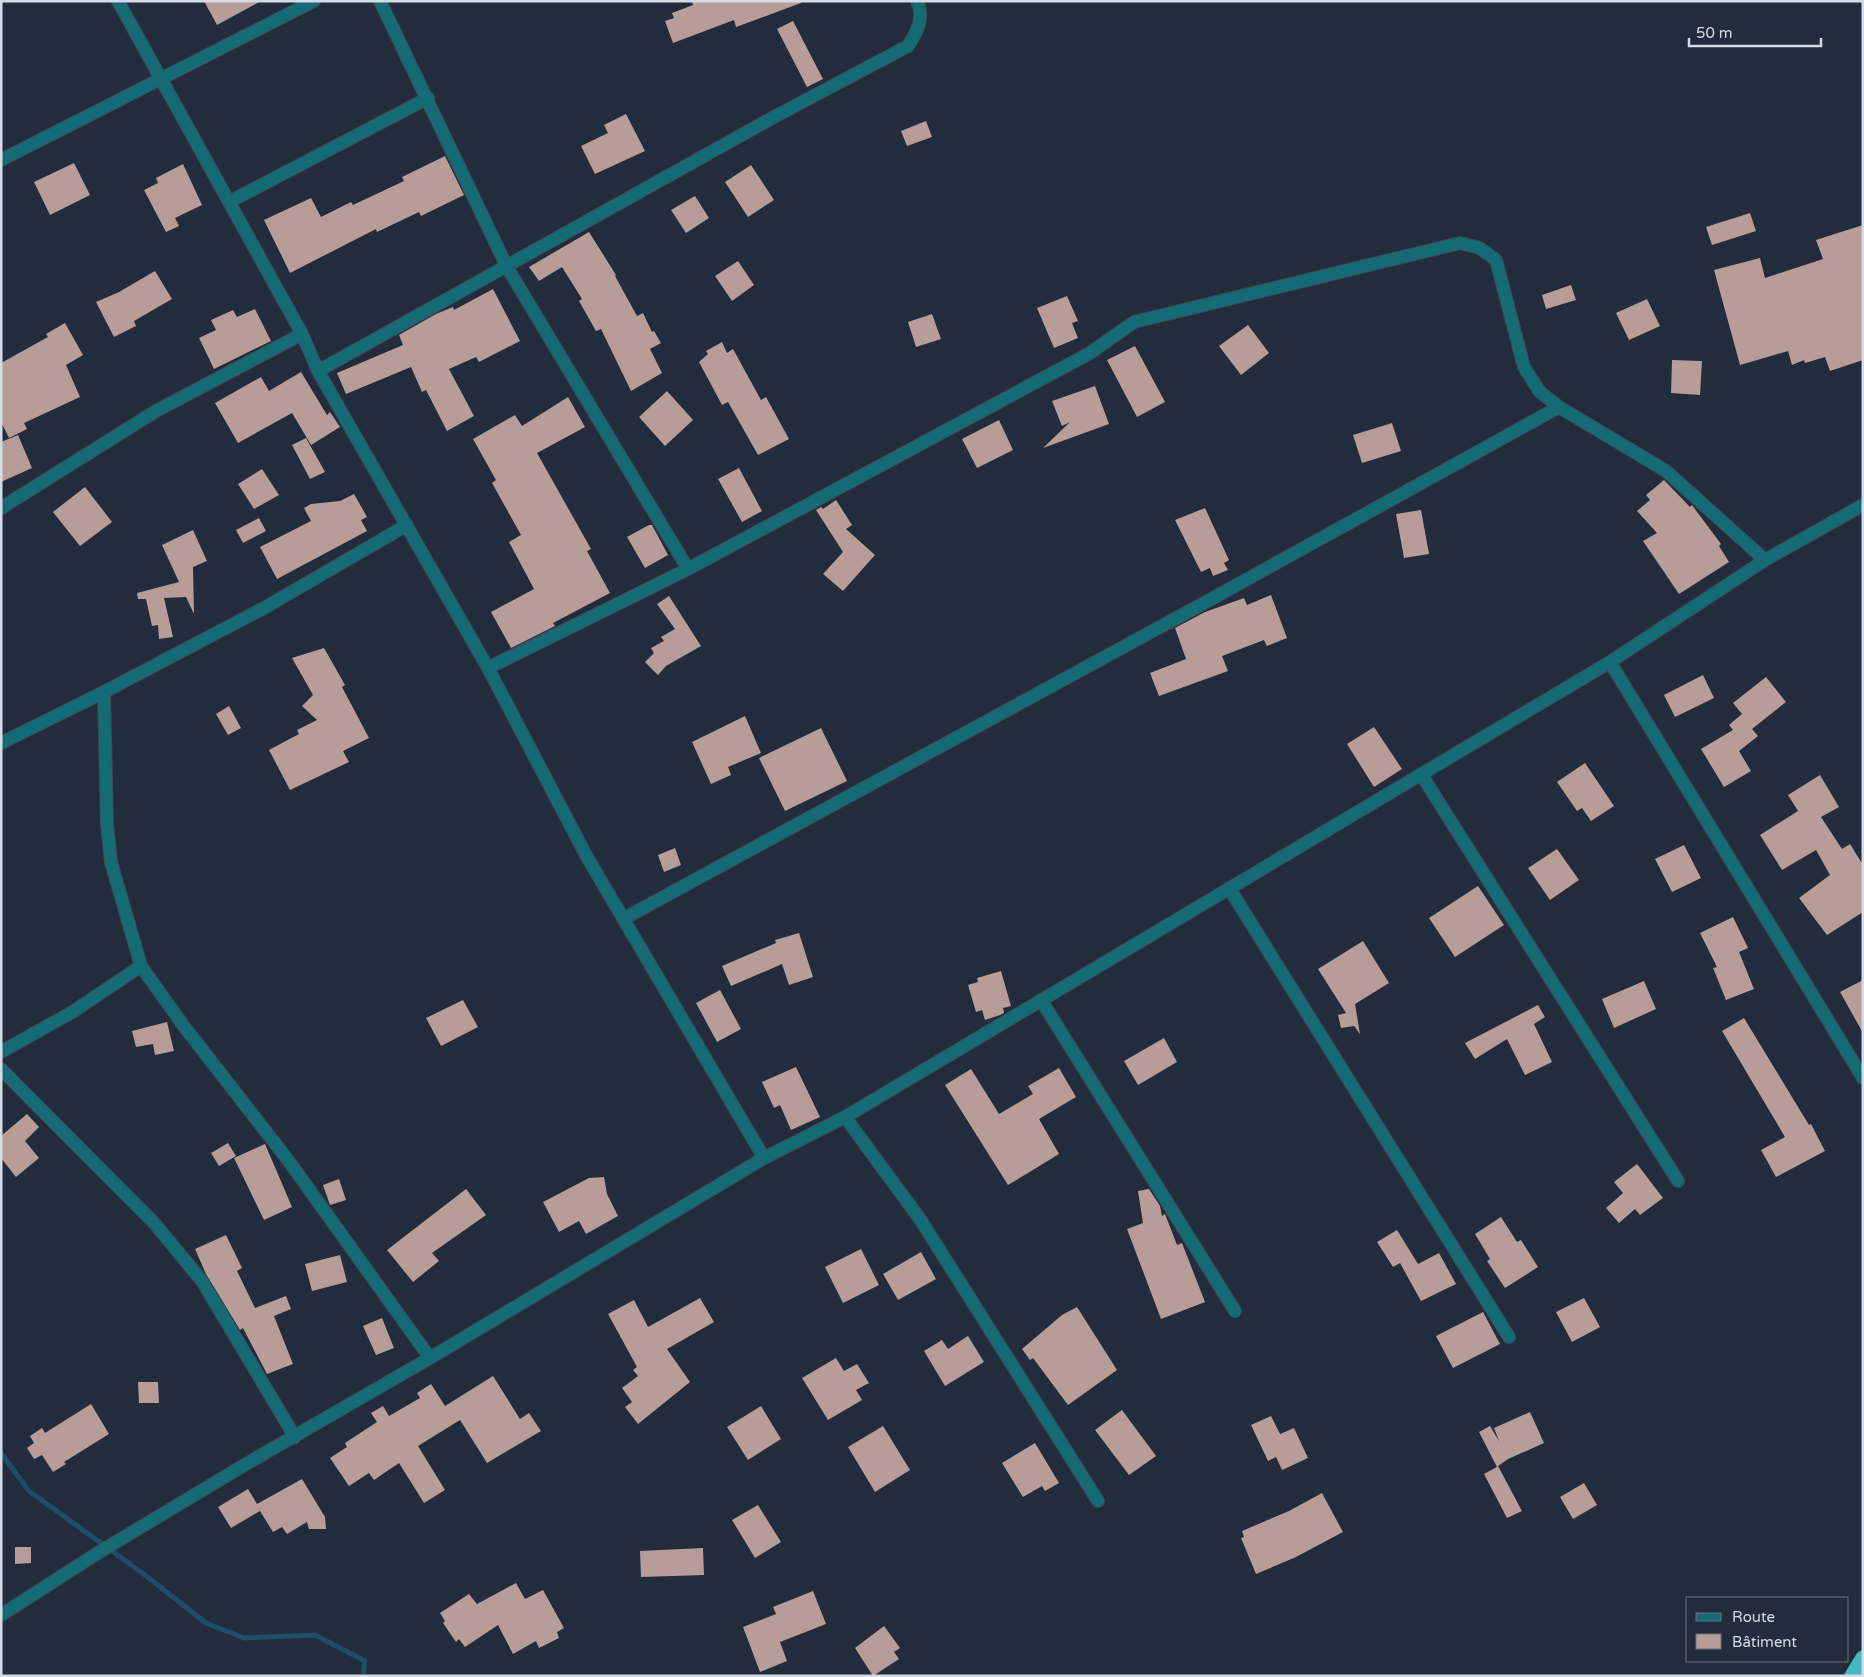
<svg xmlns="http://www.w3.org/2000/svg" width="1864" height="1677" font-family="'Varela Round',sans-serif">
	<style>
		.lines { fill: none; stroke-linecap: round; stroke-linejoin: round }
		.stream { stroke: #1c4e67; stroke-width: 5 }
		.building { fill: #b89c98 }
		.street-casing { stroke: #3f4857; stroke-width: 14 }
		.highway-casing { stroke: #3f4857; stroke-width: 16 }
		.street { stroke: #146b73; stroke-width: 12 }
		.highway { stroke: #43b7c2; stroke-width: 15 }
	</style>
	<rect width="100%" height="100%" fill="#222c3c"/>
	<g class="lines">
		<path class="stream" d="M1 1453 29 1491 141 1572 206 1623 244 1638 315 1635 365 1661 363 1676"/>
	</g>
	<path class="building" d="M204 1H261L217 25Z
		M692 1H800L801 3 736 27 734 20 673 43 665 21 674 18 672 13 693 5Z
		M793 21 823 79 807 87 777 29Z
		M626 114 645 151 595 174 581 146 608 133 604 125Z
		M926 121 932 137 907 146 901 131Z
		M445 156 464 195 421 216 419 212 377 232 376 229 290 273 264 220 311 198 321 217 351 202 353 205 404 181 402 177Z
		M74 163 90 195 50 215 34 182Z
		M183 164 202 205 175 218 179 226 166 232 144 190 158 183 156 178Z
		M751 165 774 200 748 217 725 182Z
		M695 196 709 218 686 233 671 210Z
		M1750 213 1756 231 1712 245 1706 227Z
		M1863 225V360L1830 371 1825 357 1805 363 1804 360 1792 365 1788 351 1740 365 1714 270 1760 258 1765 278 1823 259 1816 240Z
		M589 232 616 275 615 276 637 316 643 313 652 332 654 331 661 343 650 349 662 373 631 391 601 329 596 331 579 301 582 299 562 267 539 281 529 267Z
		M738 261 754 285 732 301 715 276Z
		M155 271 172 299 134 321 136 326 114 337 96 302 119 292Z
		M1571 285 1576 300 1546 309 1542 295Z
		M493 289 520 341 479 362 476 357 449 369 474 416 447 431 426 390 422 392 411 367 346 394 337 373 403 345 399 335 436 314 453 307 454 310Z
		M1067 296 1078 321 1072 323 1078 338 1054 348 1037 308Z
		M1647 299 1660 326 1629 340 1616 313Z
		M255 309 271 341 214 369 199 338 216 330 211 320 233 310 237 317Z
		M932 314 941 339 916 347 908 322Z
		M65 323 83 355 66 365 80 397 24 423 27 429 9 438 1 422V363L48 337 46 334Z
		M1248 325 1269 353 1241 375 1219 346Z
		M722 342 727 353 733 349 761 400 766 397 789 439 758 455 728 402 722 405 699 362 708 354 706 351Z
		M1135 346 1165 402 1137 417 1107 360Z
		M1672 360 1702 361 1700 395 1671 393Z
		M301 372 327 415 330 412 340 427 311 445 292 413 238 443 215 403 261 377 269 391Z
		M1095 386 1109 424 1043 448 1070 422 1062 426 1052 401Z
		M667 391 693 420 665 446 639 417Z
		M568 397 585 427 537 453 591 549 587 551 610 593 553 623 555 626 511 648 491 612 534 589 509 542 521 535 492 483 496 480 473 439 515 415 522 426Z
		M999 420 1013 450 977 468 962 439Z
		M1392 423 1401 451 1362 463 1353 435Z
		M18 435 32 468 1 482V442Z
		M306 438 325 472 310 479 292 445Z
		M739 468 762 511 742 522 718 479Z
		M262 469 279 495 254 509 238 484Z
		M1664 480 1690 507 1692 505 1721 544 1719 546 1729 562 1679 594 1643 541 1657 533 1637 511 1650 500 1646 495Z
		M85 487 112 522 80 546 53 512Z
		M354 494 367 517 361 520 367 531 277 579 260 547 311 521 304 508 311 504 340 501Z
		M836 500 852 525 846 529 875 555 843 591 823 574 843 552 816 510 821 507 823 509Z
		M1205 508 1229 560 1224 563 1228 570 1213 576 1210 568 1201 572 1175 520Z
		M1421 510 1429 554 1404 558 1396 514Z
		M259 518 266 531 243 543 236 530Z
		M649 525H652L668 555 645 568 627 537Z
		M193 530 207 561 193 567 194 614 186 597 164 598 173 637 159 639 158 625 152 626 146 599H138L137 593 179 582 162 545Z
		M1271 595 1287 638 1267 646 1264 640 1222 656 1228 671 1159 696 1150 673 1186 659 1175 628 1205 612 1244 598 1247 605Z
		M669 596 701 646 666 666 658 675 645 662 654 653 651 648 664 641 661 637 675 629 657 604Z
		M324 648 345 685 342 687 369 738 343 751 349 762 290 790 269 750 299 734 297 730 317 720 302 706 313 695 292 658Z
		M1703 675 1714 698 1675 717 1664 695Z
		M1766 677 1786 702 1752 729 1758 736 1739 751 1751 771 1724 787 1701 749 1733 730 1729 725 1742 714 1733 703Z
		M229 706 241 728 228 735 216 714Z
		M745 716 761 753 728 767 731 775 711 784 692 742Z
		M1374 727 1402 769 1374 787 1347 744Z
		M821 728 847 781 785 811 759 758Z
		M1585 763 1614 806 1591 821 1582 808 1577 811 1557 782Z
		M1820 775 1839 807 1821 817 1842 849 1850 844 1863 865V912L1827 935 1799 898 1830 875 1816 850 1782 870 1760 835 1798 811 1788 795Z
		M1684 845 1701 878 1672 892 1655 859Z
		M675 848 681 865 664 872 658 855Z
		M1557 849 1579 880 1550 900 1528 868Z
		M1478 886 1504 925 1455 957 1429 918Z
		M1733 917 1748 948 1739 952 1754 989 1726 1000 1713 968 1717 967 1700 933Z
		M799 933 813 977 789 985 782 964 731 986 722 966 776 943 775 940Z
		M1363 941 1389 983 1355 1004 1360 1034 1354 1026 1341 1028 1338 1015 1346 1013 1318 969Z
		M1001 971 1011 1006 1003 1008 1004 1013 1000 1015 985 1020 982 1010 976 1012 968 985 978 982 977 978Z
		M1863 980V1033L1840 992Z
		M1644 981 1656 1009 1614 1028 1602 999Z
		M720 990 741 1029 717 1042 696 1003Z
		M463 1000 478 1027 441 1046 426 1018Z
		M1538 1005 1545 1017 1534 1024 1552 1062 1525 1075 1507 1039 1475 1059 1465 1043Z
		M1744 1018 1809 1125 1811 1124 1825 1151 1776 1177 1761 1150 1785 1137 1722 1031Z
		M167 1022 174 1051 155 1055 153 1044 136 1047 132 1031Z
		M1164 1038 1177 1062 1138 1085 1124 1061Z
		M796 1067 820 1117 791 1130 780 1105 774 1108 762 1082Z
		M1059 1068 1076 1097 1039 1119 1059 1154 1008 1185 945 1085 971 1069 999 1114 1033 1094 1028 1086Z
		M27 1114 39 1127 25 1141 39 1158 16 1177 1 1158V1136Z
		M228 1143 236 1156 219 1166 211 1153Z
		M265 1144 292 1207 264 1220 234 1158Z
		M1637 1164 1663 1198 1640 1215 1635 1209 1619 1223 1606 1208 1623 1193 1614 1182Z
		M604 1177 607 1194 618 1216 586 1234 579 1221 559 1232 543 1202 589 1178Z
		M339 1179 346 1200 330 1205 323 1185Z
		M466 1189 486 1215 432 1253 439 1261 413 1282 387 1250Z
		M1149 1189 1160 1206 1162 1216 1165 1214 1177 1245 1182 1243 1205 1302 1161 1319 1127 1229 1143 1223 1138 1191Z
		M1501 1217 1517 1242 1521 1240 1538 1267 1505 1288 1487 1261 1490 1259 1475 1234Z
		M1397 1230 1418 1264 1439 1253 1456 1284 1421 1301 1400 1263 1393 1267 1377 1242Z
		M226 1235 242 1268 237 1271 255 1308 286 1296 291 1309 274 1316 293 1364 267 1374 243 1328 240 1330 206 1274 195 1249Z
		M861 1249 879 1285 843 1303 825 1267Z
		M921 1252 936 1279 898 1300 883 1274Z
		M340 1255 347 1282 312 1291 305 1264Z
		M700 1298 714 1322 667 1349 690 1382 638 1424 625 1407 632 1402 622 1388 638 1376 633 1370 637 1367 608 1314 634 1300 648 1327Z
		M1584 1298 1600 1327 1572 1342 1556 1312Z
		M1077 1307 1117 1370 1068 1405 1033 1358 1030 1360 1022 1349 1062 1315Z
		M1483 1312 1500 1344 1453 1368 1436 1336Z
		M382 1318 394 1348 376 1355 363 1326Z
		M968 1336 984 1362 945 1386 924 1351 942 1340 948 1349Z
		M836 1358 844 1371 857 1364 869 1383 856 1390 862 1400 828 1420 802 1378Z
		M493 1376 520 1419 529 1413 541 1431 487 1463 460 1420 418 1446 445 1490 424 1503 399 1463 374 1480 369 1473 349 1486 330 1458 347 1447 345 1443 377 1422 371 1413 383 1406 389 1416 420 1398 417 1393 431 1384 445 1406Z
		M138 1382H158L159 1403H139Z
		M91 1404 109 1434 64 1462 66 1464 53 1472 42 1455 34 1459 27 1448 34 1443 30 1436 42 1428 45 1433Z
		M761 1406 781 1439 748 1460 727 1427Z
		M1122 1410 1156 1456 1129 1475 1095 1430Z
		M1530 1412 1544 1443 1508 1459 1498 1466 1522 1511 1507 1518 1484 1474 1497 1467 1479 1432 1490 1426 1499 1441 1494 1428Z
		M1271 1416 1280 1434 1294 1428 1308 1458 1282 1470 1276 1457 1268 1461 1251 1425Z
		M883 1426 910 1470 875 1492 848 1447Z
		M1035 1443 1059 1483 1045 1491 1042 1486 1023 1497 1002 1463Z
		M302 1479 325 1517 326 1529H309L307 1522 287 1534 282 1527 273 1532 260 1511 231 1528 218 1507 248 1489 257 1504Z
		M1584 1483 1597 1505 1573 1519 1560 1497Z
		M1322 1493 1343 1532 1296 1557 1256 1574 1241 1538 1244 1537 1242 1531 1289 1511Z
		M758 1505 781 1542 755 1558 732 1520Z
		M15 1547H31V1563L15 1564Z
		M703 1548 704 1575 641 1577 640 1551Z
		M516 1583 525 1599 543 1590 564 1628 557 1632 559 1638 539 1648 536 1641 513 1654 498 1625 465 1647 459 1639 456 1642 443 1623 445 1621 440 1613 469 1594 477 1604Z
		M813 1591 826 1624 780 1642 787 1661 760 1672 743 1627 776 1614 773 1607Z
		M884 1626 900 1648 894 1652 899 1659 873 1676 855 1648Z"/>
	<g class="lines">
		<g class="street-casing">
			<path id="street" d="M118 1 302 334 318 371 488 668 587 857 764 1158
				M380 1 507 267 688 569 488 668
				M1 160 314 1
				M229 202 428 98
				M318 371 774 117 908 46C917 32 925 17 917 1
				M1 508 156 411 302 334
				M407 525 264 608 104 692 107 825 111 862 141 966 183 1025 288 1160 430 1358
				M688 569 1090 353 1134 322 1460 243 1480 248 1496 260 1524 367 1540 392 1559 407 1666 471 1765 560
				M1610 662 1863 1078
				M1 743 104 692
				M1421 774 1678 1181
				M1229 888 1509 1337
				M623 919 1195 608 1559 407
				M1041 1000 1235 1311
				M1 1052 74 1011 141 966
				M1 1069 155 1224 202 1281 295 1437
				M845 1117 920 1219 1098 1501
				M1 1615 101 1551 246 1464 430 1358 764 1158 845 1117 1610 662 1765 560 1863 505"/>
		</g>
		<g class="highway-casing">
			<path id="highway" d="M1852 1676 1863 1658"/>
		</g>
		<use href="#street" class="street"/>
		<use href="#highway" class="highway"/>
	</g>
	<rect width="1864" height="1677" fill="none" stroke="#d5dbe6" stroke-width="5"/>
	<rect x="1686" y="1597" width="162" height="65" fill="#222c3c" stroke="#6a7280"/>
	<rect x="1696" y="1613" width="25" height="8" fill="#146b73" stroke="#6a7280"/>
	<text x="1732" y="1622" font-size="15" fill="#d5dbe6">Route</text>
	<rect x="1696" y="1634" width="25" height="15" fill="#b89c98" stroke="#6a7280"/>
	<text x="1732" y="1647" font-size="15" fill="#d5dbe6">Bâtiment</text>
	<path d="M1689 38v8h132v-8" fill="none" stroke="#d5dbe6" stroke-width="2.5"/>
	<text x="1696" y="38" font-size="15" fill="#d5dbe6" stroke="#222c3c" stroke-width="4" paint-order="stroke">50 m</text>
</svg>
